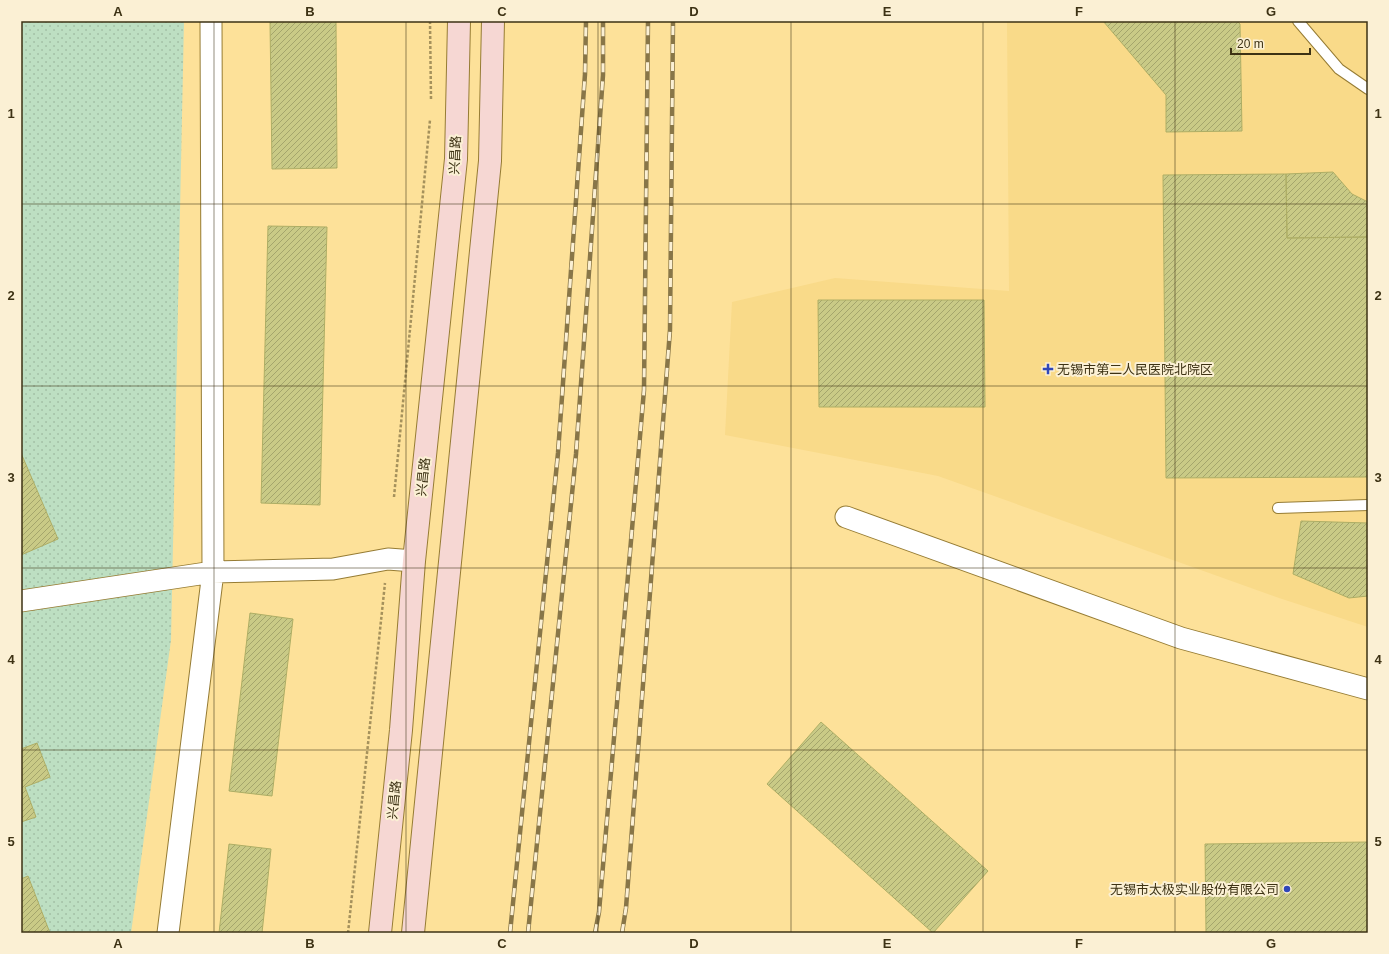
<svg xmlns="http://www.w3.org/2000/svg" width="1389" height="954" font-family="Arial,'Noto Sans SC',sans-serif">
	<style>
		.built { fill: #f9da89 }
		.garden { fill: url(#garden-dots) }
		.building { fill: url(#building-hatch); stroke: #aeae65 }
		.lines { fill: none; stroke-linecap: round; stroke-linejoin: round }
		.lane-casing { stroke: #967c34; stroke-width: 12 }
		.street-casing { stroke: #967c34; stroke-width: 23 }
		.secondary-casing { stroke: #967c34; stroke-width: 24 }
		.path { stroke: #a5915c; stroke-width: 2.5; stroke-dasharray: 3 2; stroke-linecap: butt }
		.lane { stroke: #fff; stroke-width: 10 }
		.street { stroke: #fff; stroke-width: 21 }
		.secondary { stroke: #f6d7d3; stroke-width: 22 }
		.rail-casing { stroke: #887648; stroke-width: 4.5 }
		.rail { stroke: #fbf0d4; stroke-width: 3; stroke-dasharray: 9; stroke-linecap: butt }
		.grid { fill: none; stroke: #3d3214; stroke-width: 1; stroke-opacity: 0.55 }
		.poi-dot { fill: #3047b8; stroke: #fbf0d4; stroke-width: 1.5 }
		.labels { text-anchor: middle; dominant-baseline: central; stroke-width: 4; stroke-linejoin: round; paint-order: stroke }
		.street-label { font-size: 13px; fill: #3d3214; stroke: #fbf0d4 }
		.poi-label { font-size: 13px; fill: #3d3214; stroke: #fbf0d4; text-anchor: start }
		.neatline { fill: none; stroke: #3d3214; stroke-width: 1.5 }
		.grid-label { font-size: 13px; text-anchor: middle; font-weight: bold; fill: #3d3214 }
	</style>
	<defs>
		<pattern id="garden-dots" width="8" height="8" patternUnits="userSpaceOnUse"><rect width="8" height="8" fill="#bddfc2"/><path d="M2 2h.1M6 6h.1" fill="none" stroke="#a3c0a6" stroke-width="1.8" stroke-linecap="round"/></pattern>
		<pattern id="building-hatch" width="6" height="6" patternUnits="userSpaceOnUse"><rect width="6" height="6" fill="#c9ca86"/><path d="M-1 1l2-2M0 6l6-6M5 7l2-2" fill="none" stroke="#a4a56c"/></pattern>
	</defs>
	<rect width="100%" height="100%" fill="#fde199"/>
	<path class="built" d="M1007 21H1368V627L1279 598 938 476 725 435 732 302 835 278 1009 291Z"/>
	<path class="garden" d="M21 21H184L171 640 131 933H21Z"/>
	<path class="building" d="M270 21H336L337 168 272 169Z
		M1103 21H1237L1240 24 1242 131 1166 132V95Z
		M1333 172 1352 194 1368 202V237L1287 238 1286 174Z
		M1286 174 1287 238 1368 237V477L1166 478 1163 175Z
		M268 226 327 227 320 505 261 503Z
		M818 300H984L985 407H819Z
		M21 453 58 539 21 555Z
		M1301 521 1368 523V596L1349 598 1293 574Z
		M250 613 293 619 272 796 229 791Z
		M821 722 988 871 933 933 767 784Z
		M37 743 50 777 25 787 36 817 21 822V749Z
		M1368 842V933H1206L1205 844Z
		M229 844 271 849 262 933H219Z
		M28 876 50 933H21V879Z"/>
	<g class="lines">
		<g class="lane-casing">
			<path id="lane" d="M1298 21 1339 69 1368 89
				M1278 508 1368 505"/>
		</g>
		<g class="street-casing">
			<path id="street" d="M846 517 1181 638 1368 689
				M21 601 213 572 333 569 388 559 414 561
				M168 933 213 572 211 21"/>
		</g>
		<g class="secondary-casing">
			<path id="secondary" d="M380 933 401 730 414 561 456 159 459 21
				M413 933 490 161 493 21"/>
		</g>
		<path class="path" d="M430 21 431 99
			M394 497 430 120
			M348 933 385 583"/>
		<use href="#lane" class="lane"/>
		<use href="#street" class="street"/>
		<use href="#secondary" class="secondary"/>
		<g class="rail-casing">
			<path id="rail" d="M510 933 558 453 585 74 586 21
				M528 933 576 454 603 75V21
				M595 933 599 912 644 390 648 21
				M622 933 626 908 670 330 673 21"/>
		</g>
		<use href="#rail" class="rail"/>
	</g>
	<path class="grid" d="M214 21V933M406 21V933M598 21V933M791 21V933M983 21V933M1175 21V933M21 204H1368M21 386H1368M21 568H1368M21 750H1368"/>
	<g class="poi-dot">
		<path d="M1046 363h4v4h4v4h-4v4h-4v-4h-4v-4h4z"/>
		<circle cx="1287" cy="889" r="4"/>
	</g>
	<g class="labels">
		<g class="street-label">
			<text transform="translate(455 155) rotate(-87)">兴昌路</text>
			<text transform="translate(423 477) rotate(-84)">兴昌路</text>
			<text transform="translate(394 800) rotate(-84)">兴昌路</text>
		</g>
		<g class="poi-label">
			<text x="1057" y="369">无锡市第二人民医院北院区</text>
			<text x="1279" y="889" text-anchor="end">无锡市太极实业股份有限公司</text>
		</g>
	</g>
	<rect width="1389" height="954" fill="none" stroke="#fbf0d4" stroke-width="44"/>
	<path d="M1231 48v6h79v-6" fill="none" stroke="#3d3214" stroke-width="2"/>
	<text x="1237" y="48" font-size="12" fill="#3d3214" stroke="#fbf0d4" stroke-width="3" paint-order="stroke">20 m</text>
	<rect x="22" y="22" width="1345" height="910" class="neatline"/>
	<g class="grid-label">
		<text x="118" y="16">A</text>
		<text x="310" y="16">B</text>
		<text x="502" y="16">C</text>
		<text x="694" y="16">D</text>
		<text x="887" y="16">E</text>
		<text x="1079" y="16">F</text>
		<text x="1271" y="16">G</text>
		<text x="11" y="118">1</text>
		<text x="1378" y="118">1</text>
		<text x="11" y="300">2</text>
		<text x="1378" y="300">2</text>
		<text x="11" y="482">3</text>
		<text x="1378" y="482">3</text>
		<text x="11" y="664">4</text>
		<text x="1378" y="664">4</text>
		<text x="11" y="846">5</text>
		<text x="1378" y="846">5</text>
		<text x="118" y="948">A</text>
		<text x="310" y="948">B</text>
		<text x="502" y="948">C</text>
		<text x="694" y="948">D</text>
		<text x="887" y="948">E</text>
		<text x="1079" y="948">F</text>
		<text x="1271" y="948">G</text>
	</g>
</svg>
